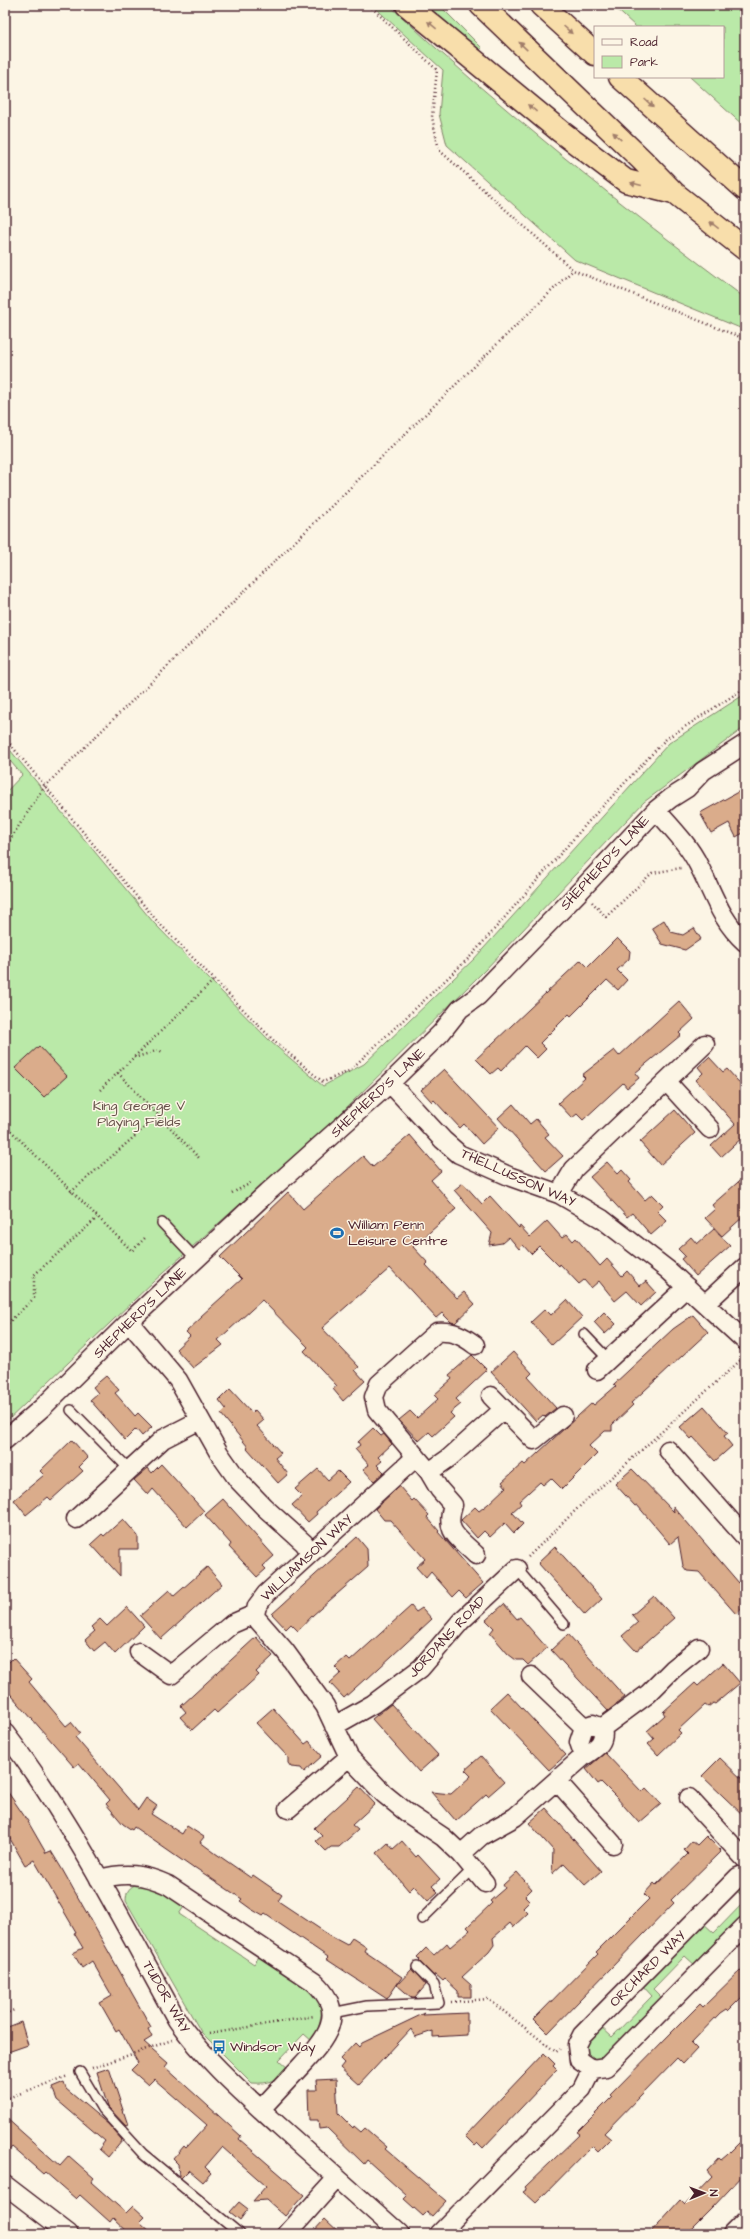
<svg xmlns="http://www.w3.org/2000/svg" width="750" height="2239" font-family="'Architects Daughter',sans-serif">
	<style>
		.green { fill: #bae9a8; stroke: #82846a }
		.building { fill: #daac8b; stroke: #4a1f2b }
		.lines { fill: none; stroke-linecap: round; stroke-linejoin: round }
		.lane-casing { stroke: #4a1f2b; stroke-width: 12 }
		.street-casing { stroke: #4a1f2b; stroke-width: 21 }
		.highway-casing { stroke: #4a1f2b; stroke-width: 25 }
		.path { stroke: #4a1f2b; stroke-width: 2.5; stroke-dasharray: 1 3; stroke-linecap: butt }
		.lane { stroke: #fcf5e5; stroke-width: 9 }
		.street { stroke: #fcf5e5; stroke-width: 18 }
		.highway { stroke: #f8deab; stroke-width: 22 }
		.oneway { fill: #a17e6b }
		.labels { text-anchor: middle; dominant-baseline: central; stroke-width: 3; stroke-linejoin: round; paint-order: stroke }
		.street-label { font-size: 14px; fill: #4a1f2b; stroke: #fcf5e5 }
		.park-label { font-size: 14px; fill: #66524a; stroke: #fcf5e5 }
		.poi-label { font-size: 14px; fill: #4a1f2b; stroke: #fcf5e5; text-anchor: start }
	</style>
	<rect width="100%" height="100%" fill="#fcf5e5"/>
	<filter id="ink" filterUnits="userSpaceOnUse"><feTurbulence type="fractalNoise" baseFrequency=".025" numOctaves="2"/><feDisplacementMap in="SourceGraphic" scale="8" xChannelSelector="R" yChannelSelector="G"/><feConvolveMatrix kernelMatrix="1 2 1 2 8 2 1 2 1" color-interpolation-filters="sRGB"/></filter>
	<g filter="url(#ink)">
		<path class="green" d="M372 5H389C501 110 622 206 745 298V330L575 260 447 145 439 114 443 70Z
			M426 5H439L482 48 479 51Z
			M612 5H726L745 13V127L690 77H723V27H636Z
			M745 694V727L644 802 485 970 333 1121 153 1282 5 1423V793L22 775 5 755V744L154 923 271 1042 323 1086 364 1064 474 959 669 743Z
			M139 1883 175 1896 186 1904 179 1914 254 1964 261 1954C271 1961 312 1987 317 1994 326 2008 319 2028 313 2042L304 2034 279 2060 289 2069C275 2081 271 2084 252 2083L201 2032 126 1901C126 1891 129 1887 139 1883Z
			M745 1883V1899L734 1888Z
			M745 1901V1919L697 1967 685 1956 653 1989 665 2001 608 2059 591 2063 583 2047 600 2026 612 2037 652 1996 641 1984 702 1922 714 1933Z"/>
		<path class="building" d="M745 788V832L736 837 729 823 711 833 700 813Z
			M664 920 671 932 683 935 694 928 701 939 685 950 662 944 652 928Z
			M617 938 630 951 629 959 617 970 627 980 618 990 607 980 571 1016 569 1014 540 1043 546 1049 537 1058 525 1046 501 1071 498 1068 491 1074 476 1059 581 960 588 967Z
			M679 1001 694 1019 679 1033 681 1035 635 1073 639 1078 627 1088 623 1083 583 1120 577 1114 572 1118 558 1103 585 1078 582 1075 614 1050 619 1056Z
			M39 1046 67 1076 44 1097 15 1068Z
			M709 1057 723 1072 727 1069 745 1089V1135L721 1157 711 1146 735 1124 696 1080 703 1073 698 1067Z
			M444 1069 499 1128 482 1144 464 1124 460 1128 434 1100 432 1102 421 1090Z
			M513 1104 530 1124 536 1119 549 1134 545 1137 563 1156 546 1171 498 1118Z
			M675 1110 695 1133 660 1165 640 1142Z
			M410 1135 441 1171 431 1180 456 1209 413 1247 428 1263 426 1265 457 1298 464 1292 475 1304 455 1323 451 1322 442 1313 436 1318 390 1268 322 1328 359 1367 355 1370 365 1381 343 1401 333 1389 337 1386 304 1351 308 1347 262 1300 218 1340 223 1345 193 1368 176 1349 190 1336 186 1332 202 1317 201 1316 242 1279 220 1257 288 1192 303 1209 363 1156 373 1167Z
			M607 1162 618 1174 622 1170 631 1180 629 1182 645 1200 652 1194 663 1205 657 1211 667 1221 651 1235 632 1213 627 1217 590 1177Z
			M745 1176V1215L722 1236 705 1218 715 1209 712 1205Z
			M463 1183 482 1204 490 1196 519 1228 520 1226 530 1237 547 1221 562 1238 567 1234 573 1241 576 1238 600 1266 607 1259 622 1276 627 1271 640 1286 646 1281 656 1292 641 1306 627 1291 615 1301 599 1281 591 1288 584 1280 579 1284 560 1264 559 1266 539 1246 531 1254 523 1245 519 1249 509 1237 502 1243 489 1245 492 1233 454 1190Z
			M714 1229 730 1246 696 1276 681 1259 685 1256 678 1249 691 1237 697 1244Z
			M567 1300 582 1317 552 1345 531 1322 545 1309 551 1315Z
			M604 1312 616 1324 605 1334 594 1322Z
			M693 1315 708 1332 631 1403 633 1405 612 1425V1431H605L589 1446 597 1454 562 1489 551 1478 543 1485 540 1482 519 1501 521 1504 512 1512 523 1524 514 1533 505 1523 490 1537 484 1531 477 1538 461 1520 475 1507 479 1511 488 1504 506 1487 502 1482 523 1463 525 1465 592 1403 594 1405 616 1386 614 1384 673 1329Z
			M513 1352 532 1373 528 1377 556 1408 545 1417 543 1415 536 1421 491 1372Z
			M472 1355 487 1370 456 1399 461 1404 450 1413 454 1417 433 1436 429 1432 419 1441 399 1420 410 1411 417 1418 438 1399 434 1395 452 1379 449 1375Z
			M106 1376 119 1390 115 1393 135 1416 138 1413 152 1427 142 1436 136 1429 125 1440 90 1400 98 1393 93 1387Z
			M230 1389 252 1413 255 1410 264 1420 257 1426 281 1453 275 1458 288 1474 278 1483 247 1448 248 1447 221 1414 226 1409 219 1400Z
			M704 1406 728 1433 724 1436 732 1446 715 1461 693 1437 691 1439 680 1427Z
			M373 1428 381 1436 384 1434 392 1444 378 1457 382 1461 377 1465 384 1472 374 1481 363 1469 369 1465 355 1449 360 1445 358 1442Z
			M72 1440 88 1458 79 1467 83 1471 51 1500 48 1497 26 1515 14 1500 44 1475 40 1471Z
			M161 1464 204 1511 187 1527 153 1489 148 1495 134 1480 148 1468 152 1473Z
			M318 1469 328 1480 338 1471 349 1482 316 1512 317 1514 308 1522 292 1505 302 1496 295 1489Z
			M632 1469 674 1512 673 1506 745 1590V1606L736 1614 699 1572 687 1571 683 1566 678 1537 670 1544 637 1505 635 1506 615 1484Z
			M399 1486 412 1501 414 1499 429 1515 427 1517 439 1531 438 1532 483 1583 466 1598 459 1591 453 1597 431 1572 426 1578 416 1567 425 1559 390 1520H384L375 1509Z
			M223 1499 274 1556 263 1566 266 1569 257 1577 229 1547 231 1544 205 1515Z
			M123 1519 138 1536V1549H120V1576L91 1544 102 1534 104 1536Z
			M357 1537 367 1549 368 1567 313 1615 298 1631 291 1624 286 1629 272 1614Z
			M555 1547 602 1599 585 1615 538 1563Z
			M207 1567 222 1584 161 1639 140 1616 169 1590 174 1596Z
			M654 1596 674 1618 636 1651 622 1636 638 1622 632 1615Z
			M504 1604 517 1619 520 1617 547 1648 528 1665 523 1660H516L508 1654 490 1633 494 1628 486 1620Z
			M411 1606 416 1612 422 1608 432 1619 366 1680 365 1679 344 1698 330 1683 341 1673 335 1667 346 1657 350 1661Z
			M127 1607 144 1626 115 1654 105 1642 94 1651 85 1640 95 1631 91 1627 100 1619 107 1626Z
			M568 1634 625 1697 608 1711 551 1650Z
			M256 1637 273 1656 256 1672 259 1675 217 1713 214 1710 192 1730 180 1717 186 1712 181 1706Z
			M13 1658 32 1679 29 1682 66 1726 71 1722 80 1733 75 1737 138 1810 146 1798 157 1806 151 1814 182 1834 187 1826 204 1837 200 1842 215 1853 251 1878 253 1875 282 1895 278 1901 332 1937 347 1945 352 1938 366 1947 364 1951 402 1977 387 1999 326 1959 328 1957 265 1914 263 1916 251 1909 240 1901 242 1899 194 1867 193 1868 134 1827 132 1830 123 1824 106 1804 110 1800 79 1763 74 1767 5 1688V1666Z
			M723 1663 740 1683 715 1704 713 1703 708 1707 705 1705 678 1730 681 1733 658 1755 648 1744 654 1739 647 1731 665 1715 663 1712 695 1683 698 1686Z
			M507 1692 566 1755 549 1770 490 1708Z
			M391 1704 438 1755 419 1772 372 1719Z
			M273 1708 305 1744 309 1741 322 1756 304 1772 301 1768 291 1767 288 1763V1757L256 1723Z
			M605 1753 642 1792 646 1788 661 1804 639 1823 616 1797 601 1782 598 1784 586 1769Z
			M481 1756 504 1782 488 1796 486 1794 456 1821 431 1792 451 1794 471 1776 465 1770Z
			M720 1758 745 1782V1817L702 1776Z
			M359 1787 375 1804 352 1825 358 1830 339 1847H331L326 1851 316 1841 322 1836 314 1828Z
			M5 1788 27 1820 46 1853 51 1851 62 1869 151 2027 148 2029 152 2037 144 2042 168 2063 165 2067 241 2136 239 2139 304 2195 285 2216 267 2200 253 2201 266 2186 222 2147 205 2167 211 2173 203 2182 189 2170 181 2178 179 2176 178 2164 173 2159 184 2146 186 2148 207 2125 154 2079 148 2085 131 2070 138 2063 119 2029 116 2031 100 2003 112 1996 92 1961 82 1968 73 1953 83 1948 74 1933 76 1932 34 1860 25 1865 5 1830Z
			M546 1808 601 1871 585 1885 564 1863 552 1874 553 1850 529 1823Z
			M706 1836 721 1851 671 1900 674 1903 548 2033 534 2019 598 1954 596 1952 649 1899 644 1894 654 1883 656 1885 688 1854 684 1850 692 1841 697 1845Z
			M402 1841 416 1857 418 1855 440 1879 432 1886 438 1892 428 1901 414 1886 409 1891 377 1853 388 1843 393 1849Z
			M517 1872 532 1889 525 1896 530 1901 523 1908 528 1913 513 1927 510 1923 493 1938 494 1945 489 1952 462 1977 471 1985V1997H458V1991L445 1979 443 1981 435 1974 434 1976 419 1961 420 1960 417 1957 426 1948 434 1955 447 1943 450 1947 470 1930 467 1927 492 1903 490 1901 505 1888 503 1885Z
			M745 1966V1994L728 2011 726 2009 720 2013 691 2043 697 2049 683 2064 677 2058 604 2133 611 2139 598 2152 592 2146 536 2203 524 2192 527 2190 525 2187 580 2134 577 2132 612 2097 610 2095 671 2033 700 2004 703 2007Z
			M412 1969 426 1985 415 1998H412L397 1985Z
			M425 2013 423 2015 467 2013V2035L433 2037V2031L415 2037 411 2029 359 2085 340 2068 344 2063 340 2059 355 2043 359 2047 362 2043Z
			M21 2022 28 2045 5 2053V2028Z
			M544 2053 555 2064 553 2066 557 2070 483 2148 478 2143 475 2146 465 2136Z
			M109 2068 128 2125 126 2126 108 2107 97 2072Z
			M336 2079 338 2113 353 2128 354 2126 361 2132 365 2128 387 2147 385 2149 446 2201 432 2216 427 2212 423 2216 404 2199 407 2196 367 2160 364 2164 327 2128 319 2129 318 2120H309L308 2090H317L316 2080Z
			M64 2082 66 2089 108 2124 122 2140 108 2157 99 2149 105 2141 57 2100 52 2087Z
			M5 2117 60 2166 69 2156 94 2178 91 2182 126 2213 133 2206 145 2217 140 2222 153 2234H130L113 2218 110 2222 80 2195 76 2199 45 2172 43 2174 12 2147 5 2155Z
			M745 2137V2173L713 2207 686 2234H649L680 2200 685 2205 712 2177 707 2171 719 2158 721 2160 727 2155Z
			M239 2202 248 2209 240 2220 230 2212Z
			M325 2219 341 2234H311Z"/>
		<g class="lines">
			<g class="lane-casing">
				<path id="lane" d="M162 1223 196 1259
					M584 1334 608 1359
					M71 1410 129 1469
					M517 1569 564 1624
					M422 1919 473 1869
					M332 2013 367 2006 439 2003 434 1984 417 1967
					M80 2072 102 2109 143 2154 240 2234"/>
			</g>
			<g class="street-casing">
				<path id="street" d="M656 810C671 827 689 845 699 866 713 893 721 921 745 942
					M667 1082 710 1129
					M390 1083 443 1140 459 1154 511 1177 559 1194 602 1219 668 1270 745 1341
					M559 1194 574 1169 705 1044
					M705 1304 745 1267
					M129 1322 178 1380 219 1453 238 1480 264 1507 304 1543 310 1552
					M475 1345C462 1335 453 1331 437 1332L379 1384 374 1397 377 1410 429 1472 449 1458 504 1409
					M597 1370 687 1287
					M491 1396 534 1440 563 1416
					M5 1440 43 1407 129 1322 268 1192 390 1083 441 1033 460 1009 478 996 581 890 656 810 671 798 687 788 703 771 745 744
					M668 1450 745 1537
					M416 1457 266 1594 257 1606 255 1614 257 1619 285 1651 325 1706 349 1757 384 1794 410 1815 443 1837 461 1854 485 1883
					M429 1472 439 1489 453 1505C444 1533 458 1537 476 1555
					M76 1519 163 1439 200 1420
					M139 1652 171 1675 232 1624 255 1614
					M531 1676 584 1727
					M334 1726 373 1704 421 1668 461 1621 517 1569
					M5 1733C73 1822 123 1922 177 2020 206 2061 243 2093 280 2127 320 2163 360 2198 400 2234
					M584 1756C596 1748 606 1743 602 1728
					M557 1781 613 1844
					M689 1798 745 1859
					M288 1809 349 1757
					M461 1854 481 1836 515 1817 584 1756 579 1742 584 1727 593 1724 602 1728 648 1694 673 1669 699 1648
					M745 1874 738 1877 582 2035 577 2045 579 2060 592 2069 606 2067 745 1926
					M99 1879C125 1872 144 1874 168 1885L314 1982C349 2014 325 2040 300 2067 287 2081 274 2095 261 2109
					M5 2185 69 2234
					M287 2234 337 2178
					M439 2234 582 2089 592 2069
					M732 2234 745 2221"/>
			</g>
			<g class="highway-casing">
				<path id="highway" d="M407 5 560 131 626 181 674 193
					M481 5 642 160 674 193 745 249
					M541 5 595 54
					M620 77 745 189"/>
			</g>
			<path class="path" d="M369 5 437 70 432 117 439 150 573 270 745 339
				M5 738 157 921 275 1042 323 1082 349 1071 471 956 589 821 666 739 745 688
				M5 847 45 786 573 270
				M592 902 606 917 652 873 681 868
				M134 1058 159 1050 162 1052
				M118 1073 200 1159
				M100 1090 214 980
				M5 1125 132 1251 145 1238
				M71 1192 159 1115
				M232 1193 251 1183
				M5 1326 34 1298V1275L97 1218
				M528 1557 582 1504 743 1358
				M451 2002 488 1999 556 2052 560 2049
				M5 2014 14 2010
				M209 2034 314 2016
				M92 2068 172 2040
				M5 2099 68 2076"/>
			<use href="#lane" class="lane"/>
			<use href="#street" class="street"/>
			<use href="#highway" class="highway"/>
		</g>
		<defs><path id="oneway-solid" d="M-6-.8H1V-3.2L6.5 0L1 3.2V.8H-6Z"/></defs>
		<g class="oneway">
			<use href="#oneway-solid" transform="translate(432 25) rotate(-141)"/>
			<use href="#oneway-solid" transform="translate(568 30) rotate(42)"/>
			<use href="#oneway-solid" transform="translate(523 46) rotate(-136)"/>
			<use href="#oneway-solid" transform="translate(649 103) rotate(42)"/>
			<use href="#oneway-solid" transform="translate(532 108) rotate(-141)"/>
			<use href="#oneway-solid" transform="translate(617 136) rotate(-136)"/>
			<use href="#oneway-solid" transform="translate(636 184) rotate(-166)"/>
			<use href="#oneway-solid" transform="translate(714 225) rotate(-142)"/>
		</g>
	</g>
	<defs>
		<g id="stadium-bare" transform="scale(1.08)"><path d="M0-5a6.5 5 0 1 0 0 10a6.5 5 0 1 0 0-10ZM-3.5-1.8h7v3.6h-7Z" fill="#1f6fb2" stroke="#fcf5e5" stroke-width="2.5" paint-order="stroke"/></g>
		<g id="bus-bare" transform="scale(1.08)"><path d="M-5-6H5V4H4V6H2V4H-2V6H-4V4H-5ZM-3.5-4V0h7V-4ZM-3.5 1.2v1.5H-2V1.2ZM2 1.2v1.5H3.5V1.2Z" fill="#1f6fb2" stroke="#fcf5e5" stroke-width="2.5" paint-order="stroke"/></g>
	</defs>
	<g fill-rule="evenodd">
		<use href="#stadium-bare" x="337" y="1233"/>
		<use href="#bus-bare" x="219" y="2047"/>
	</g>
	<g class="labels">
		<g class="street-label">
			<text transform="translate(605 863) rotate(-47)">SHEPHERD'S LANE</text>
			<text transform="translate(378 1093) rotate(-43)">SHEPHERD'S LANE</text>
			<text transform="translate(518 1178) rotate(24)">THELLUSSON WAY</text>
			<text transform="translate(140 1313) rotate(-44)">SHEPHERD'S LANE</text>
			<text transform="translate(307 1558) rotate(-43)">WILLIAMSON WAY</text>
			<text transform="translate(447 1637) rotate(-47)">JORDANS ROAD</text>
			<text transform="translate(648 1969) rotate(-45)">ORCHARD WAY</text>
			<text transform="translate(166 1997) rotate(60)">TUDOR WAY</text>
		</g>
		<g class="park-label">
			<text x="139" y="1106">King George V<tspan x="139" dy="16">Playing Fields</tspan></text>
		</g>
		<g class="poi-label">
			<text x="348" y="1225">William Penn<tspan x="348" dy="16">Leisure Centre</tspan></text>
			<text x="230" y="2047">Windsor Way</text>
		</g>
	</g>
	<rect width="750" height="2239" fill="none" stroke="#fcf5e5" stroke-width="20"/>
	<rect x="10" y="10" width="730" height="2219" fill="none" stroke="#4a1f2b" stroke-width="1.5" filter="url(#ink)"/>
	<rect x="594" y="26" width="130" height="52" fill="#fcf5e5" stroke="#b59f9b"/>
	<rect x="602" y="39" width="20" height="6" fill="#fcf5e5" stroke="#b59f9b"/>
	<text x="630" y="46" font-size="12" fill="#4a1f2b">Road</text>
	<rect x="602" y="56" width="20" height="12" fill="#bae9a8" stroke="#b59f9b"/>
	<text x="630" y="66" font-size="12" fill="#4a1f2b">Park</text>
	<g transform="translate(704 2193) rotate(89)" stroke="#fcf5e5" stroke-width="3" paint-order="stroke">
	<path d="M0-3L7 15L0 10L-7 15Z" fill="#4a1f2b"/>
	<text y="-6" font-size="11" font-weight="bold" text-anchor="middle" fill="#4a1f2b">N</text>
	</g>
</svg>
